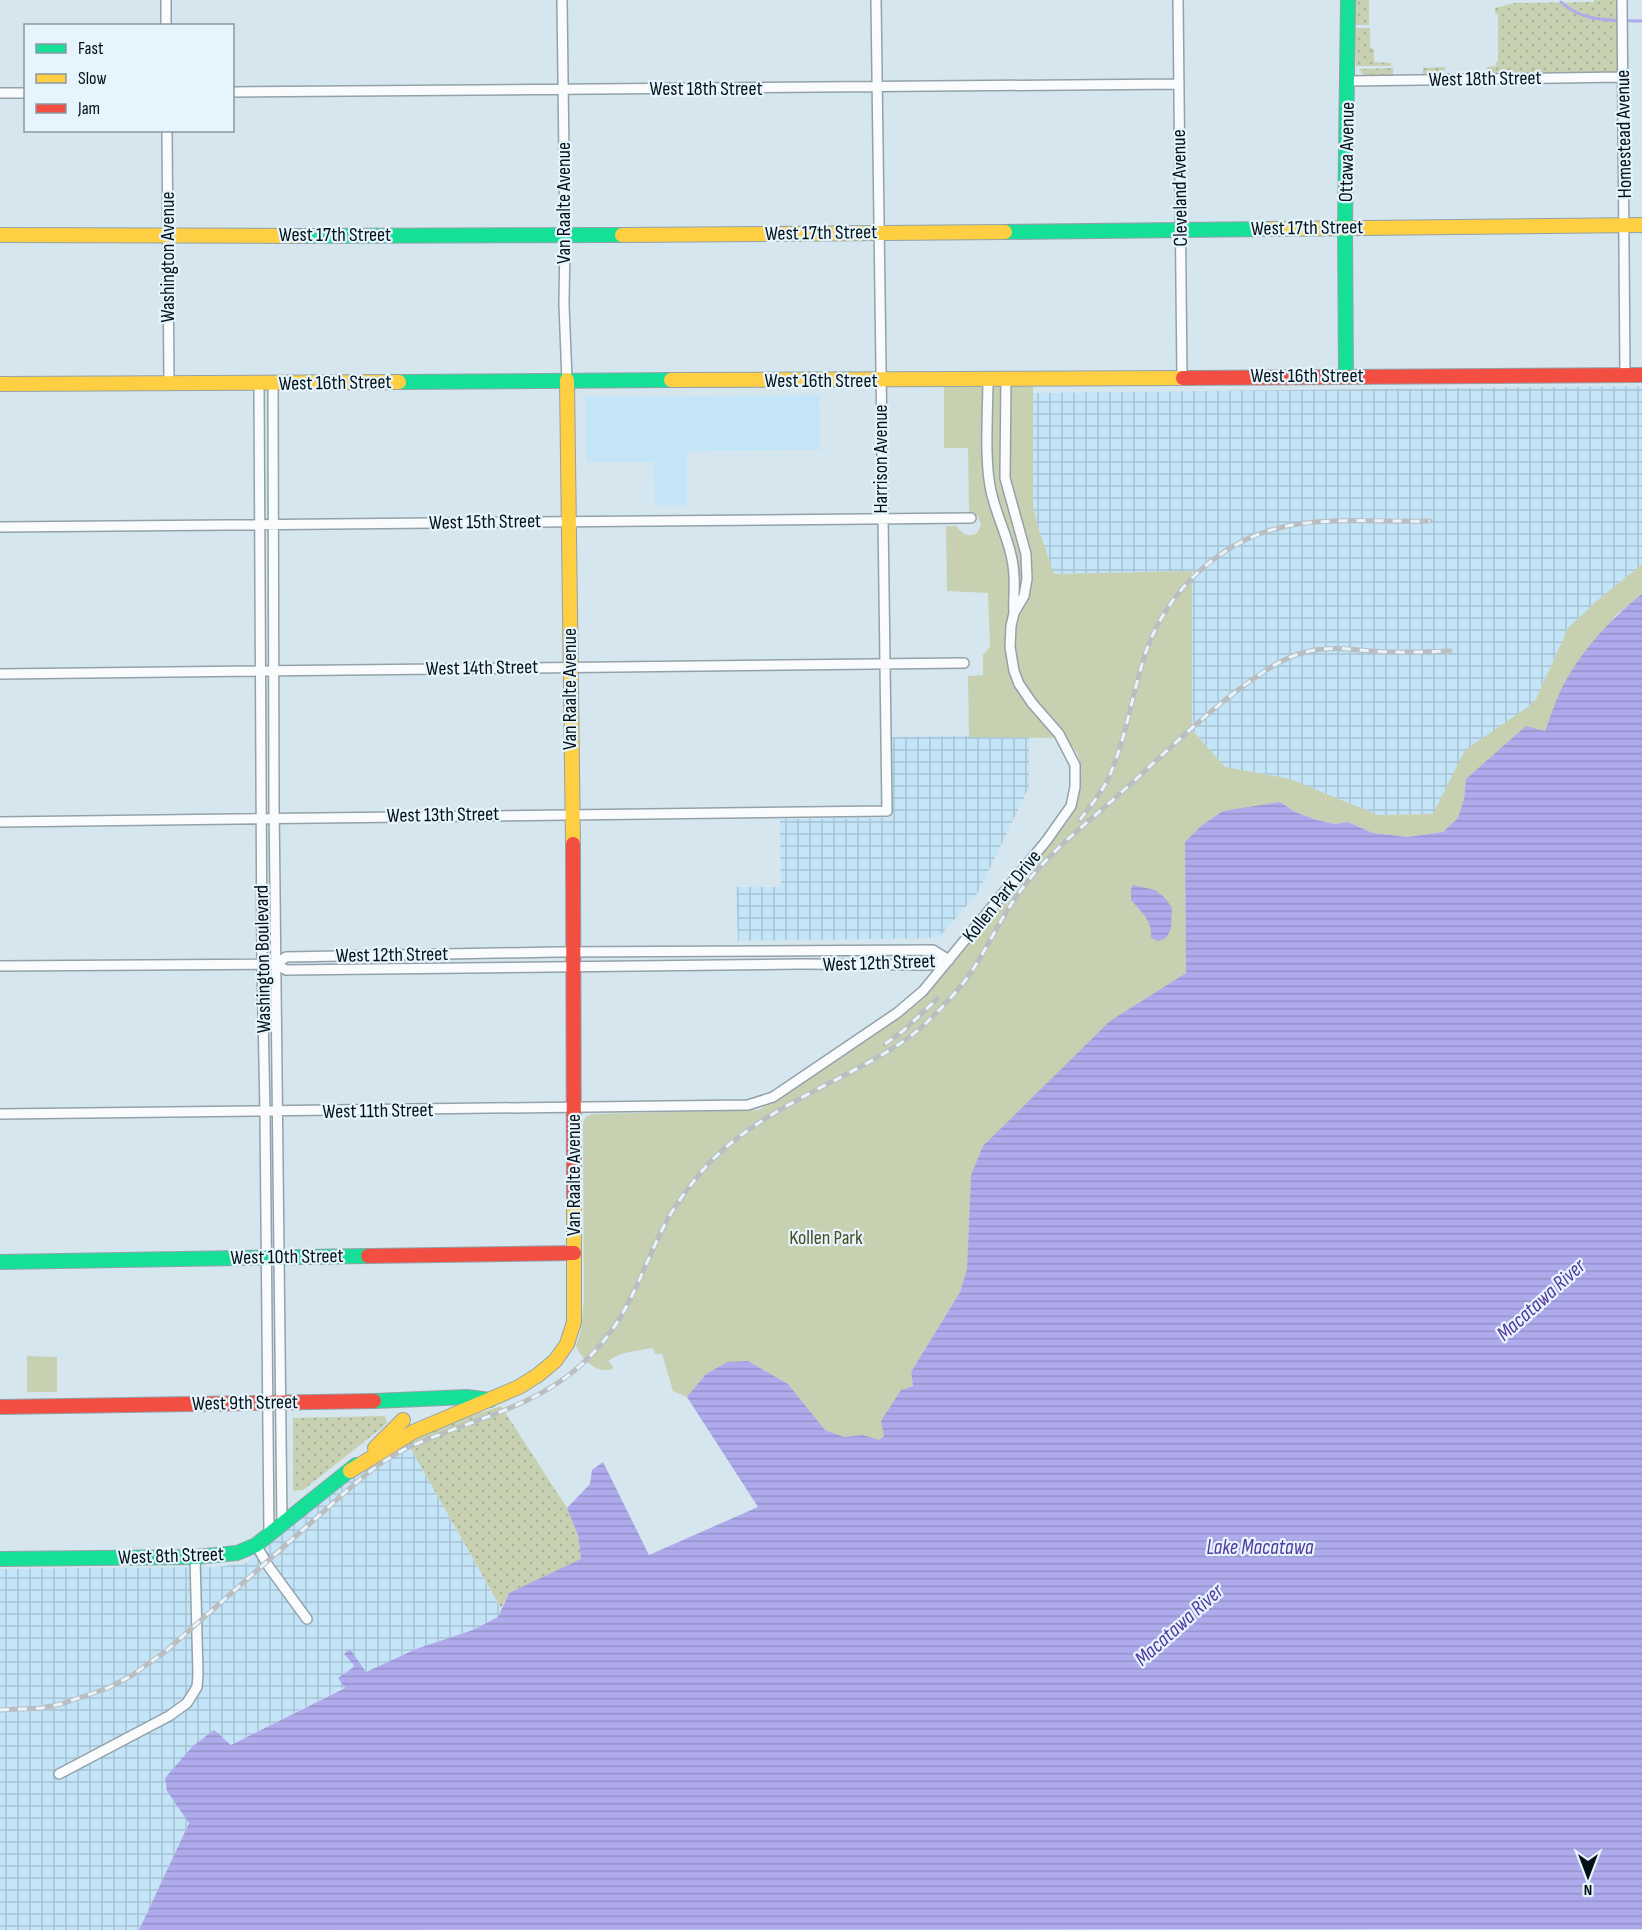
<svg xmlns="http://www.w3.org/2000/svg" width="1642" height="1930" font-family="'Sofia Sans Condensed',sans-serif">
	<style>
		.built { fill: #c3e5f7 }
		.industrial { fill: url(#industrial-grid) }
		.grass { fill: url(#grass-dots) }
		.park { fill: #c7d1b2 }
		.water { fill: url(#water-rules) }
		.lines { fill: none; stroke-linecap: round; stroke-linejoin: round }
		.stream { stroke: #afaaec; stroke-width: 3 }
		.street-casing { stroke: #93a2a9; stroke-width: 12 }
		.fast-casing { stroke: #93a2a9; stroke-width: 16 }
		.slow-casing { stroke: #93a2a9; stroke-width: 16 }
		.jam-casing { stroke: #93a2a9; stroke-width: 16 }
		.street { stroke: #f9fbfd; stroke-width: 9 }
		.fast { stroke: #16e098; stroke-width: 14 }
		.slow { stroke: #ffcf43; stroke-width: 14 }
		.jam { stroke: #f24e42; stroke-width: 14 }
		.rail-casing { stroke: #babec0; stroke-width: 5 }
		.rail { stroke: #e5f4fd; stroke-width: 3; stroke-dasharray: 9; stroke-linecap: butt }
		.labels { text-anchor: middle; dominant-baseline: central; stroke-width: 4.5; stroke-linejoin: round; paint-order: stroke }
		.street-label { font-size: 20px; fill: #031016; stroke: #e5f4fd }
		.park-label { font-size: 20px; fill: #4b4c20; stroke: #e5f4fd }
		.water-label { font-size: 21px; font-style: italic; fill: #5438a0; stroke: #e5f4fd }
	</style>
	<defs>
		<pattern id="industrial-grid" width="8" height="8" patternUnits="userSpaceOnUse" patternTransform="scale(1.5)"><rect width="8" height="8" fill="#c3e5f7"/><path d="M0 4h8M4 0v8" fill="none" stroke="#a6c3d3"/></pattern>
		<pattern id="grass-dots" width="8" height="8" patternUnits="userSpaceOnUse" patternTransform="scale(1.5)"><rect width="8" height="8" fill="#c7d1b2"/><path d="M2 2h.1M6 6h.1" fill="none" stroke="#a9b298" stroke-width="1.8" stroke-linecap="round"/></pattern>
		<pattern id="water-rules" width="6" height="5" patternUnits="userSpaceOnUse" patternTransform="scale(1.5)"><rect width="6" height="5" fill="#afaaec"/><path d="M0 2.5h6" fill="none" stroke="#9591ca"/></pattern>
	</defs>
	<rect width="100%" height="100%" fill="#d5e6ef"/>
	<path class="built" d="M819 395 820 450 687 451V505H655L654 462H587L586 397Z"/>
	<path class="industrial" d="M1642 386V564L1599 599 1568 628 1536 699 1433 814 1378 815 1290 779 1225 767 1192 730V571L1054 574 1037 524 1033 504 1032 393Z
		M1029 735V787L977 894 938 938 738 941 736 887H781L780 819 890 818 889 737Z
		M407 1442 501 1609 498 1617 473 1630 416 1649 366 1672 350 1649 355 1666 345 1687 231 1745 167 1791 189 1822 139 1930H0V1569L216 1567 246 1563 279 1533 367 1465Z"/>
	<path class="grass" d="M1354 0H1369V25H1355Z
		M1594 0H1617L1618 74 1510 75 1507 73 1496 75 1487 69 1486 67 1496 66V62L1498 61V14H1495V8L1514 3 1594 2Z
		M1355 28H1370V47L1374 49V62L1391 63V66H1356Z
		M1446 67 1440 76 1423 77V68Z
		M1393 68V76H1364L1359 69Z
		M501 1406 567 1508 578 1535 581 1560 509 1593 501 1608 407 1442 430 1429Z
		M385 1416 387 1423 379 1430 303 1490 293 1491V1418Z"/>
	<path class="park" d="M1033 386V504L1037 524 1054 574 1192 571V730L1225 767 1290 779 1378 815 1433 814 1465 750 1528 707 1536 699 1568 628 1599 599 1642 564V594L1615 616 1561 692 1545 731 1466 779 1464 799 1459 818 1443 832 1407 837 1373 833 1348 822 1334 824 1317 820 1295 812 1280 802 1185 842 1186 973 1111 1021 971 1182 967 1269 960 1292 911 1372 913 1386 884 1436 879 1441 863 1435 844 1437 825 1430 788 1384 748 1361 705 1375 687 1397 673 1391 662 1354H655L653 1348C637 1351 621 1351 608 1361L613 1366V1369C596 1374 583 1360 576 1346L581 1330 584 1300 583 1123 586 1117 592 1114 759 1110 911 1009 952 965 1070 819C1077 799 1087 774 1077 753 1074 748 1069 743 1065 738L969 737 968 676 983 675V655L990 647 988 593 947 591 946 526H956C963 534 967 538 977 533L981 525 978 516 969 511 968 448H944V387Z
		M27 1356 57 1357V1392H27Z"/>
	<path class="water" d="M1642 594V1929L139 1930 189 1823 167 1791 165 1778 193 1746 214 1730 231 1745 345 1688 338 1678 355 1666 344 1654 350 1649 366 1672 416 1649 473 1630 498 1617 509 1593 581 1559 578 1535 567 1508 590 1484 592 1470 603 1462 649 1555 758 1507 687 1397 705 1375 727 1362 748 1361 788 1384 825 1430 844 1437 863 1435 879 1440 884 1436 881 1421 901 1390 913 1386 911 1372 960 1292 967 1269 971 1175 983 1146 1110 1021 1186 973 1185 842 1201 826 1223 811 1280 802 1295 812 1317 820 1334 824 1348 822 1373 833 1407 837 1443 832 1458 818 1464 799 1466 779 1526 726 1545 731C1550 718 1554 705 1560 692 1579 653 1608 621 1642 594Z
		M1133 885 1155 890 1165 898 1172 908 1171 929 1166 938 1158 941 1151 938C1153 921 1141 912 1131 900V889Z"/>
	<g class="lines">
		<path class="stream" d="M1561 2C1583 23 1613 20 1642 21"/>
		<g class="street-casing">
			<path id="street" d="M166 0V26
				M562 0 565 236 564 305 567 380
				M1178 0 1182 377
				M1622 0 1625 375
				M1348 81 1622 77
				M232 92 1179 84
				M0 93H26
				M167 130 169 383
				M988 379C988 412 984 460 991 491 997 519 1013 546 1014 576 1015 588 1013 600 1014 613
				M273 383 274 803 282 1525
				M259 384 262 964 265 1112 269 1535
				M0 527 971 518
				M0 674 964 663
				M0 822 887 811 876 0
				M276 964 286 957 557 952 933 950 949 960
				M0 966 276 964 286 970 800 964 929 965 949 960
				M0 1114 748 1105 773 1097 897 1013 923 991 1047 840 1071 806 1075 787V765L1059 734 1032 703 1019 684 1014 671 1010 647 1011 626 1014 613 1024 596 1027 579 1026 554 1005 478 1006 379
				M256 1545 269 1567 307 1619
				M59 1774 169 1716 187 1703 197 1687 198 1675 195 1557"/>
		</g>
		<g class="fast-casing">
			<path id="fast" d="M1005 232 1270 229
				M298 236 622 235
				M1346 376 1345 227 1348 0
				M399 382 671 380
				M0 1262 368 1256
				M374 1401 467 1397 490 1400
				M0 1559 195 1557 237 1553 256 1545 356 1465"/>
		</g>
		<g class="slow-casing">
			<path id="slow" d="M1270 229 1642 225
				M0 235 298 236
				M622 235 1005 232
				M567 380 573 844
				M671 380 1183 378
				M0 384 399 382
				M375 1448 403 1420
				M350 1471 413 1432 519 1387 538 1375 555 1361 567 1344 574 1322V1199"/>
		</g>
		<g class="jam-casing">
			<path id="jam" d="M1183 378 1642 375
				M573 844 574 1199
				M368 1256 574 1253
				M0 1407 374 1401"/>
		</g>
		<use href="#street" class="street"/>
		<use href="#fast" class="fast"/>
		<use href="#slow" class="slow"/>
		<use href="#jam" class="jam"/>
		<g class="rail-casing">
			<path id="rail" d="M1080 820C1090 806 1101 794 1108 779 1125 742 1131 700 1143 661 1164 590 1224 535 1298 524 1341 518 1386 522 1430 521
				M885 1044 903 1031 937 999
				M0 1710 42 1708 61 1704 108 1688 131 1676 166 1651 358 1481C378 1464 401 1449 426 1440 479 1418 537 1405 581 1365 629 1321 637 1279 665 1224 675 1205 688 1188 702 1171 738 1129 796 1100 845 1075 873 1060 901 1046 924 1025 941 1009 959 990 972 971 990 943 1004 911 1025 885 1053 848 1090 821 1124 790 1165 753 1204 714 1249 682 1267 669 1285 657 1306 652 1328 646 1348 649 1371 651 1397 653 1424 652 1450 651"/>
		</g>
		<use href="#rail" class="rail"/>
	</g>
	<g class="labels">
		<g class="street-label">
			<text transform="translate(1485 79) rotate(-1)">West 18th Street</text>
			<text x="706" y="89">West 18th Street</text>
			<text transform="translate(1624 134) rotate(-91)">Homestead Avenue</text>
			<text transform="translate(1347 152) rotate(-89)">Ottawa Avenue</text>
			<text transform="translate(1180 188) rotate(-91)">Cleveland Avenue</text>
			<text transform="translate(564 203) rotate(-90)">Van Raalte Avenue</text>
			<text transform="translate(1307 228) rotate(-1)">West 17th Street</text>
			<text transform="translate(821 233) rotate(-1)">West 17th Street</text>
			<text x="335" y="235">West 17th Street</text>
			<text transform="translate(168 257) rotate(-90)">Washington Avenue</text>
			<text x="1307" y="376">West 16th Street</text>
			<text x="821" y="381">West 16th Street</text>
			<text transform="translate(335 383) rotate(-1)">West 16th Street</text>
			<text transform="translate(881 459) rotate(-90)">Harrison Avenue</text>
			<text transform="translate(485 522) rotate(-1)">West 15th Street</text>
			<text transform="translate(482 668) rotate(-1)">West 14th Street</text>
			<text transform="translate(570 689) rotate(-90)">Van Raalte Avenue</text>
			<text transform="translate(443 815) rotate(-1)">West 13th Street</text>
			<text transform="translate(1002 896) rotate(-51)">Kollen Park Drive</text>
			<text transform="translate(392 955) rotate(-1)">West 12th Street</text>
			<text transform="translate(263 959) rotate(-91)">Washington Boulevard</text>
			<text transform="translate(879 963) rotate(-2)">West 12th Street</text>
			<text transform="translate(378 1111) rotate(-1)">West 11th Street</text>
			<text transform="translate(574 1175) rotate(-90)">Van Raalte Avenue</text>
			<text transform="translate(287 1257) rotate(-1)">West 10th Street</text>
			<text transform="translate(245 1403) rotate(-1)">West 9th Street</text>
			<text transform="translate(171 1556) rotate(-2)">West 8th Street</text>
		</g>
		<g class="park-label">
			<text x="826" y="1238">Kollen Park</text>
		</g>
		<g class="water-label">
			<text transform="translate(1541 1300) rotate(-42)">Macatawa River</text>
			<text x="1260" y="1547">Lake Macatawa</text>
			<text transform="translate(1179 1625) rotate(-42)">Macatawa River</text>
		</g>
	</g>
	<rect x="24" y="24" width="210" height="108" fill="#e5f4fd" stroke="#8b99a1" stroke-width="1.5"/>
	<rect x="36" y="44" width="30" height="9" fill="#16e098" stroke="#8b99a1" stroke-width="1.5"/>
	<text x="78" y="54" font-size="18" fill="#031016">Fast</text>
	<rect x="36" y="74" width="30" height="9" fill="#ffcf43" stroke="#8b99a1" stroke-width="1.5"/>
	<text x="78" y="84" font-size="18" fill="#031016">Slow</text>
	<rect x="36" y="104" width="30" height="9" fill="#f24e42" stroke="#8b99a1" stroke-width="1.5"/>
	<text x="78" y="114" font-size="18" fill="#031016">Jam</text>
	<g transform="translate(1588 1876) rotate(180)" stroke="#e5f4fd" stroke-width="4.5" paint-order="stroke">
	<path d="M0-4.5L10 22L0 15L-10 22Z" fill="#031016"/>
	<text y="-9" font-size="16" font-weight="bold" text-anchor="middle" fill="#031016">N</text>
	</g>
</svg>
